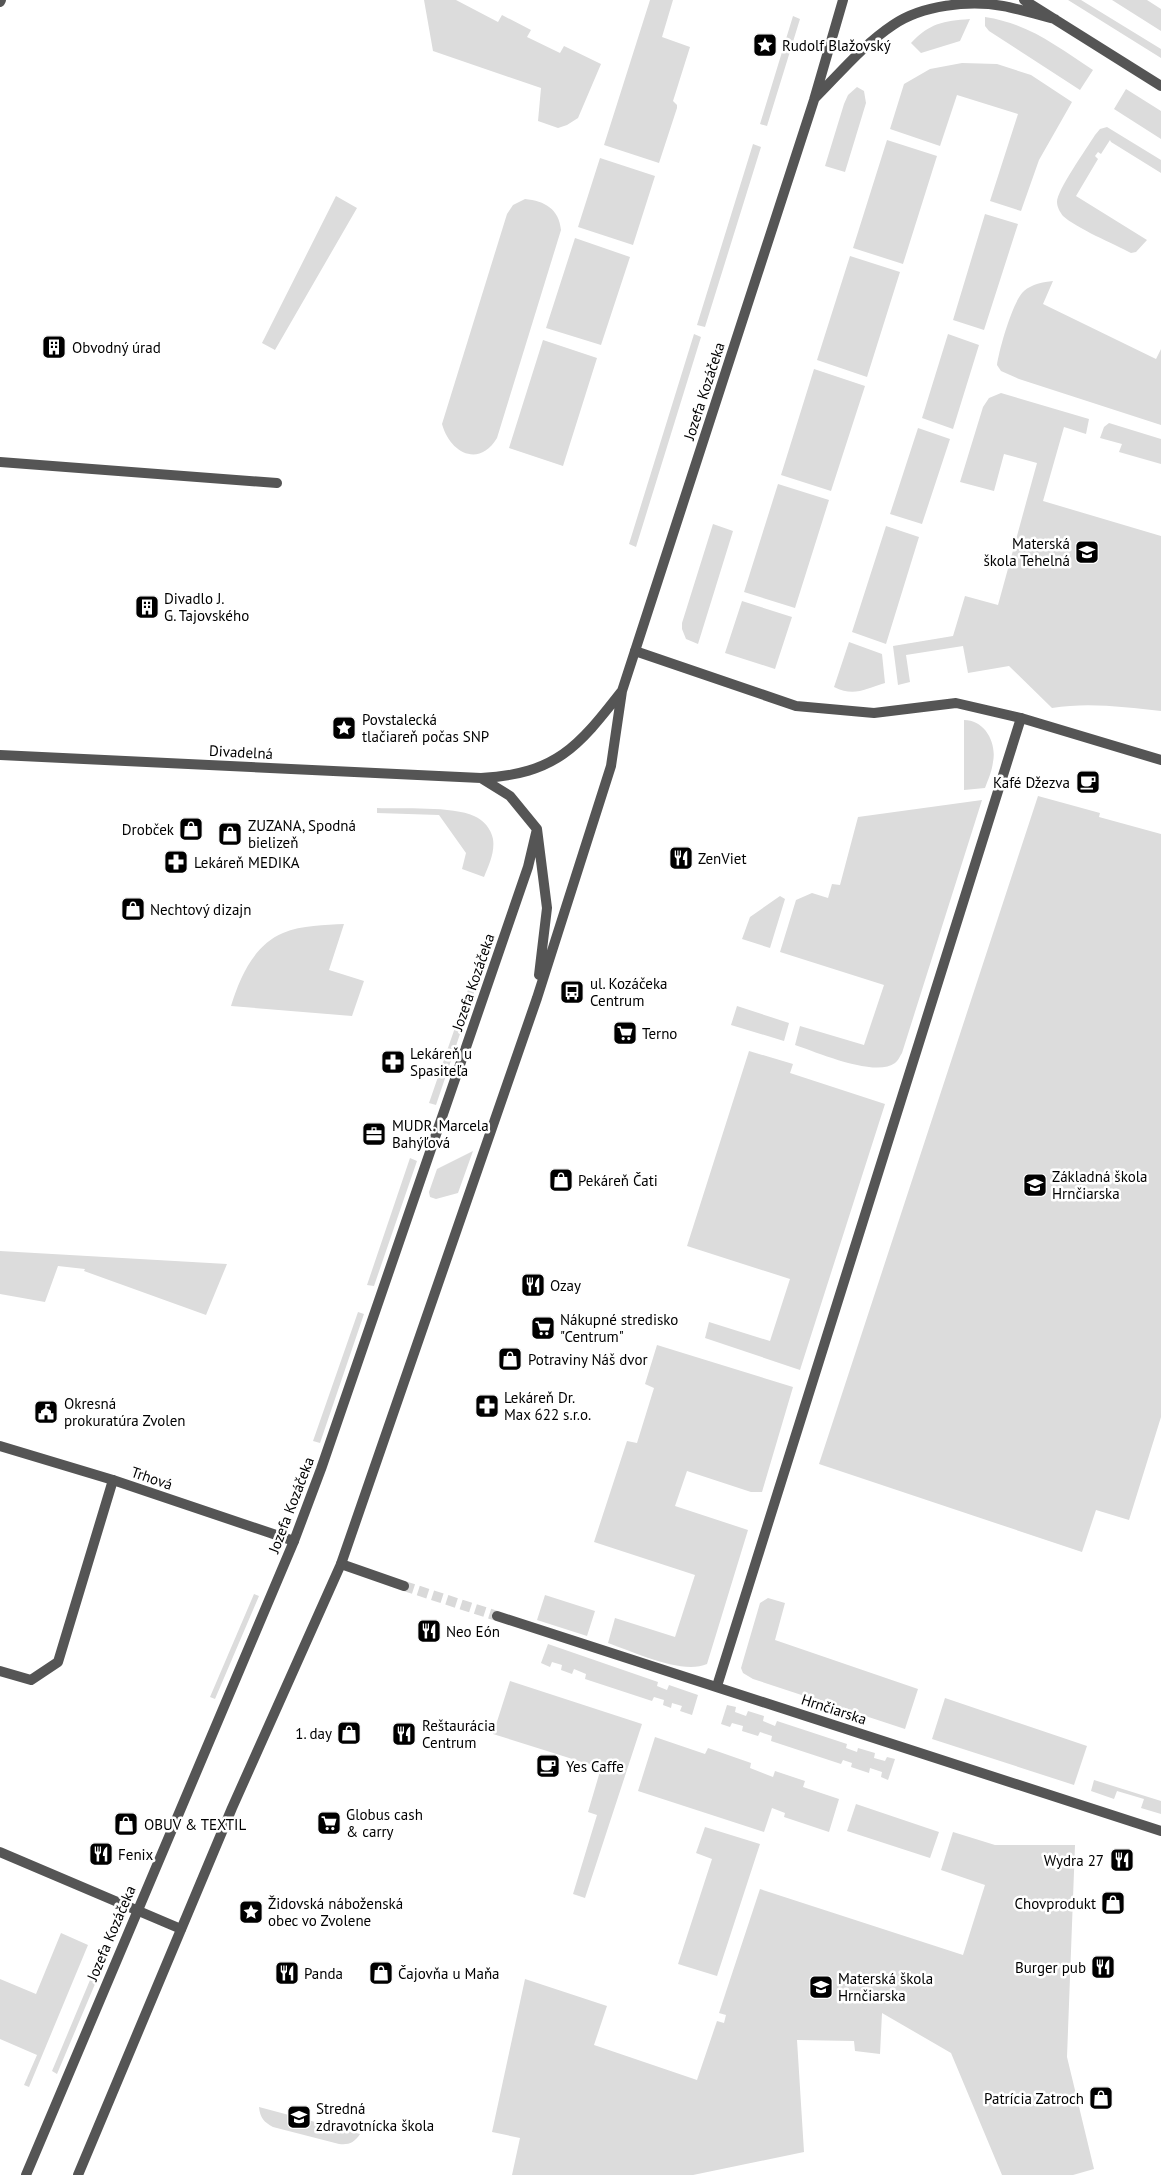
<svg xmlns="http://www.w3.org/2000/svg" width="1161" height="2175" font-family="'PT Sans',sans-serif">
	<style>
		.green { fill: #dcdcdc }
		.lines { fill: none; stroke-linecap: round; stroke-linejoin: round }
		.pedestrian-tunnel { stroke: #d9d9d9; stroke-width: 10; stroke-dasharray: 10 5; stroke-linecap: butt }
		.service { stroke: #555; stroke-width: 10 }
		.pedestrian { stroke: #555; stroke-width: 10 }
		.minor { stroke: #555; stroke-width: 10 }
		.labels { text-anchor: middle; dominant-baseline: central; stroke-width: 5; stroke-linejoin: round; paint-order: stroke }
		.poi-label { font-size: 15px; fill: #000; stroke: #fff; text-anchor: start }
		.street-label { font-size: 15px; fill: #000; stroke: #fff }
	</style>
	<rect width="100%" height="100%" fill="#fff"/>
	<path class="green" d="M424 0H456L498 22 502 15 531 30 527 37 560 53 564 46 601 64 578 118 567 125 558 128 538 121 541 88 433 51Z
		M650 0H673L662 37 690 47 673 101 677 105V108L659 163 604 145Z
		M1068 0H1081L1161 49V58Z
		M1112 0H1147L1161 9V31Z
		M793 16 800 19 767 126 760 124Z
		M985 17C1030 24 1056 46 1093 70L1080 90 989 31 985 26Z
		M970 19 960 41 921 53 911 43C930 23 943 21 970 19Z
		M962 63 997 64 1031 75 1072 102 1039 160 1021 211 990 201 1018 114 957 95 940 146 890 129 904 84 930 69Z
		M857 87 864 91 866 103 845 172 825 166 844 104 848 95Z
		M1126 89 1161 111V139L1114 109Z
		M1107 127 1161 160V173L1111 142 1110 140 1101 154 1098 152 1095 156 1098 159 1076 196 1147 240 1136 252 1131 253C1114 244 1076 228 1063 216 1060 212 1057 207 1057 202 1057 190 1087 148 1095 135L1100 129Z
		M887 140 937 156 903 264 853 248Z
		M753 144 761 147 705 327 697 325Z
		M600 158 655 176 633 245 578 227Z
		M336 196 357 208 275 350 262 343Z
		M525 199C545 201 559 209 561 230L497 438C479 468 450 453 442 424L507 214 513 205Z
		M985 214 1018 224 984 330 953 320Z
		M575 238 630 257 601 345 546 328Z
		M850 256 900 272 867 377 817 360Z
		M1053 281 1043 304 1156 359 1161 349V425L1019 379 1001 371 997 365C999 350 1013 300 1024 291 1032 284 1043 282 1053 281Z
		M694 334 701 337 636 547 629 544Z
		M948 334 979 345 953 429 922 418Z
		M543 340 597 358 563 466 509 448Z
		M814 369 865 386 831 491 781 475Z
		M1001 393 1089 419 1086 434 1064 427 1043 501 1161 536V711C1125 707 1088 702 1052 708L1009 666 968 673 963 646 906 655 910 682 898 685 893 646 953 636 965 596 998 605 1037 463 1004 454 994 491 960 482 983 407 989 398Z
		M1109 423 1161 439V464L1119 452 1122 444 1100 438 1104 427Z
		M918 428 950 439 922 524 890 514Z
		M778 484 829 500 795 608 744 592Z
		M713 524 733 531 698 644 686 639 682 629V623Z
		M886 526 919 537 886 644 852 632Z
		M742 601 792 617 775 669 725 653Z
		M849 642 882 654 885 683C865 689 854 697 834 687Z
		M964 720C985 720 997 743 993 762 992 771 988 780 985 788L964 790Z
		M1038 796 1100 813 1099 817 1161 834V1417L1129 1520 1096 1510 1082 1552 819 1464Z
		M982 800 902 1053C900 1056 898 1061 895 1063 876 1078 816 1052 795 1045L800 1026 864 1045 884 985 780 952 796 900 812 893 828 898 832 884 840 885 858 817Z
		M377 808C402 809 453 806 474 816 484 820 491 829 493 839 495 852 489 865 484 877L462 869 466 853 439 815 377 813Z
		M780 896 785 899 770 948 742 939 750 917Z
		M344 924 329 970 364 981 352 1016 231 1006C240 977 254 945 283 933 302 925 325 925 344 924Z
		M479 958 485 960 436 1105 429 1103Z
		M737 1006 789 1023 784 1041 731 1025Z
		M749 1051 793 1064 790 1073 885 1104 800 1370 705 1338 709 1322 770 1341 790 1279 687 1246Z
		M473 1151 458 1193 436 1199 430 1197 429 1192 437 1169Z
		M410 1158 417 1161 374 1286 367 1285Z
		M0 1251 227 1264 206 1315 84 1271 85 1269 58 1266 45 1302 0 1294Z
		M358 1312 364 1314 320 1443 313 1441Z
		M657 1345 793 1387 762 1492H751L687 1471 675 1506 748 1530 707 1664C682 1675 634 1652 608 1643L615 1618 675 1637 695 1575 594 1542 627 1441 637 1443 654 1388 645 1384Z
		M254 1594 259 1596 215 1699 210 1697Z
		M545 1595 595 1611 587 1636 537 1620Z
		M768 1598 785 1603 775 1640 918 1689 905 1729 753 1679 743 1673 741 1668 760 1603Z
		M548 1644 658 1682 657 1686 667 1690 669 1685 698 1695 692 1715 680 1711 682 1706 672 1703 671 1708 663 1705 664 1700 654 1697 652 1701 585 1679 586 1674 574 1669 572 1674 561 1670 562 1665 552 1662 550 1667 541 1663Z
		M510 1681 642 1724 585 1898 573 1894 597 1815 588 1812 601 1768 493 1734Z
		M945 1698 1087 1746 1074 1785 932 1739Z
		M727 1705 736 1707 735 1712 746 1716 748 1711 764 1716 763 1721 775 1726 777 1721 847 1744 846 1748 857 1752 858 1748 875 1753 874 1758 885 1761 887 1757 895 1759 888 1780 881 1777 882 1772 870 1768 869 1773 851 1767 852 1763 843 1760 841 1764 771 1741 772 1736 760 1732 758 1736 742 1731 743 1726 732 1723 730 1727 721 1724Z
		M655 1737 705 1754 708 1748 751 1763 750 1768 773 1777 775 1771 805 1781 803 1787 839 1799 829 1832 784 1817 785 1813 772 1808 764 1832 638 1791Z
		M1094 1780 1161 1801V1814L1141 1808 1144 1799 1117 1791 1114 1799 1091 1791Z
		M856 1804 939 1832 930 1858 847 1831Z
		M705 1827 760 1844 717 1976 678 1964 712 1859 696 1853Z
		M953 1832 995 1845H1075L1067 2057 1094 2169 1073 2175H1002L951 2053 882 2013 880 2054 855 2051 854 2041 797 2040 804 2152 693 2175H512L520 2138 492 2132 525 1979 607 2006 594 2045 697 2080 717 2021 724 2023 726 2015 719 2013 760 1889 963 1955 985 1885 941 1870Z
		M61 1933 88 1945 29 2087 24 2085 37 2055 0 2039V1979L36 1994Z
		M103 1949 109 1951 57 2074 52 2071Z
		M259 2107 360 2134C354 2143 349 2145 339 2144L273 2127C264 2122 260 2118 259 2107Z"/>
	<g class="lines">
		<path class="pedestrian-tunnel" d="M404 1586 497 1616"/>
		<path class="service" d="M0 462 277 483
			M635 651 796 706 874 713 956 703 1021 718 717 1686
			M0 1671 31 1680 58 1662 113 1480
			M0 1852 181 1929"/>
		<path class="pedestrian" d="M0 2 1 0
			M1021 718 1161 760
			M0 1446 113 1480 294 1541
			M341 1564 404 1586
			M497 1616 1161 1831"/>
		<path class="minor" d="M1024 0 1161 86
			M815 98C840 73 863 45 893 25 922 5 969 0 1003 6 1020 9 1038 15 1055 19
			M0 755 481 778C556 774 578 747 621 692
			M481 778 510 796 537 829 547 908 539 975
			M26 2175 294 1541 321 1469 528 867 537 829
			M78 2175 232 1808 341 1564 537 998 611 766 622 691 814 100 843 0"/>
	</g>
	<defs>
		<g id="sight-square" transform="scale(1.25)"><rect x="-9" y="-9" width="18" height="18" rx="4" fill="#000" stroke="#fff"/><path d="M0-6L1.8-2.2L6-1.7L2.9 1.2L3.7 5.4L0 3.3L-3.7 5.4L-2.9 1.2L-6-1.7L-1.8-2.2Z" fill="#fff"/></g>
		<g id="building-square" transform="scale(1.25)"><rect x="-9" y="-9" width="18" height="18" rx="4" fill="#000" stroke="#fff"/><path d="M-4-6H4V6H1V3H-1V6H-4ZM-2.5-4.3h1.7v1.8h-1.7ZM.8-4.3h1.7v1.8H.8ZM-2.5-1h1.7V.8h-1.7ZM.8-1h1.7V.8H.8Z" fill="#fff"/></g>
		<g id="school-square" transform="scale(1.25)"><rect x="-9" y="-9" width="18" height="18" rx="4" fill="#000" stroke="#fff"/><path d="M0-5L7-2L0 1L-7-2ZM-4 1L0 2.5L4 1V4Q0 6-4 4Z" fill="#fff"/></g>
		<g id="cafe-square" transform="scale(1.25)"><rect x="-9" y="-9" width="18" height="18" rx="4" fill="#000" stroke="#fff"/><path d="M-5.5-4.5H6V0H3Q3 3.5 0 3.5H-2.5Q-5.5 3.5-5.5 0ZM3-3.2v2h1.7v-2ZM-6 4.5H4V6H-6Z" fill="#fff"/></g>
		<g id="shop-square" transform="scale(1.25)"><rect x="-9" y="-9" width="18" height="18" rx="4" fill="#000" stroke="#fff"/><path d="M-5-2.5h2.3a2.7 3.5 0 0 1 5.4 0H5L5.5 6h-11ZM-1.5-2.5h3a1.5 2.3 0 0 0-3 0Z" fill="#fff"/></g>
		<g id="restaurant-square" transform="scale(1.25)"><rect x="-9" y="-9" width="18" height="18" rx="4" fill="#000" stroke="#fff"/><path d="M-5-6h1v4h1v-4h1v4h1v-4h1v5L-1.5 .5V6h-2V.5L-5-1ZM5-6V6H3V1.5H1.5Q1.5-4 5-6Z" fill="#fff"/></g>
		<g id="pharmacy-square" transform="scale(1.25)"><rect x="-9" y="-9" width="18" height="18" rx="4" fill="#000" stroke="#fff"/><path d="M-2-6h4v4h4v4h-4v4h-4v-4h-4v-4h4Z" fill="#fff"/></g>
		<g id="bus-square" transform="scale(1.25)"><rect x="-9" y="-9" width="18" height="18" rx="4" fill="#000" stroke="#fff"/><path d="M-5-6H5V4H4V6H2V4H-2V6H-4V4H-5ZM-3.5-4V0h7V-4ZM-3.5 1.2v1.5H-2V1.2ZM2 1.2v1.5H3.5V1.2Z" fill="#fff"/></g>
		<g id="supermarket-square" transform="scale(1.25)"><rect x="-9" y="-9" width="18" height="18" rx="4" fill="#000" stroke="#fff"/><path d="M-6-5.5h2.5l.6 2H6L4.5 2H-2.5L-4.4-4H-6ZM-1.5 3.2a1.3 1.3 0 1 0 .1 0ZM3 3.2a1.3 1.3 0 1 0 .1 0Z" fill="#fff"/></g>
		<g id="office-square" transform="scale(1.25)"><rect x="-9" y="-9" width="18" height="18" rx="4" fill="#000" stroke="#fff"/><path d="M-6-3h4V-5.5h4V-3h4V5H-6ZM-1-4.5V-3h2v-1.5ZM-6 0V1H6V0Z" fill="#fff"/></g>
		<g id="civic-square" transform="scale(1.25)"><rect x="-9" y="-9" width="18" height="18" rx="4" fill="#000" stroke="#fff"/><path d="M-.6-6.5H3V-4.5H.6V-3L4-1V1h2V6H-6V1h2V-1L-.6-3ZM-1.2 2.5V6h2.4V2.5Z" fill="#fff"/></g>
	</defs>
	<g fill-rule="evenodd">
		<use href="#sight-square" x="765" y="45"/>
		<use href="#building-square" x="54" y="347"/>
		<use href="#school-square" x="1087" y="552"/>
		<use href="#building-square" x="147" y="607"/>
		<use href="#sight-square" x="344" y="728"/>
		<use href="#cafe-square" x="1088" y="782"/>
		<use href="#shop-square" x="191" y="829"/>
		<use href="#shop-square" x="230" y="834"/>
		<use href="#restaurant-square" x="681" y="858"/>
		<use href="#pharmacy-square" x="176" y="862"/>
		<use href="#shop-square" x="133" y="909"/>
		<use href="#bus-square" x="572" y="992"/>
		<use href="#supermarket-square" x="625" y="1033"/>
		<use href="#pharmacy-square" x="393" y="1062"/>
		<use href="#office-square" x="374" y="1134"/>
		<use href="#shop-square" x="561" y="1180"/>
		<use href="#school-square" x="1035" y="1185"/>
		<use href="#restaurant-square" x="533" y="1285"/>
		<use href="#supermarket-square" x="543" y="1328"/>
		<use href="#shop-square" x="510" y="1359"/>
		<use href="#pharmacy-square" x="487" y="1406"/>
		<use href="#civic-square" x="46" y="1412"/>
		<use href="#restaurant-square" x="429" y="1631"/>
		<use href="#shop-square" x="349" y="1733"/>
		<use href="#restaurant-square" x="404" y="1734"/>
		<use href="#cafe-square" x="548" y="1766"/>
		<use href="#supermarket-square" x="329" y="1823"/>
		<use href="#shop-square" x="126" y="1824"/>
		<use href="#restaurant-square" x="101" y="1854"/>
		<use href="#restaurant-square" x="1122" y="1860"/>
		<use href="#shop-square" x="1113" y="1903"/>
		<use href="#sight-square" x="251" y="1912"/>
		<use href="#restaurant-square" x="1103" y="1967"/>
		<use href="#restaurant-square" x="287" y="1973"/>
		<use href="#shop-square" x="381" y="1973"/>
		<use href="#school-square" x="821" y="1987"/>
		<use href="#shop-square" x="1101" y="2098"/>
		<use href="#school-square" x="299" y="2117"/>
	</g>
	<g class="labels">
		<g class="poi-label">
			<text x="782" y="45">Rudolf Blažovský</text>
			<text x="72" y="347">Obvodný úrad</text>
			<text x="1070" y="543" text-anchor="end">Materská<tspan x="1070" dy="17">škola Tehelná</tspan></text>
			<text x="164" y="598">Divadlo J.<tspan x="164" dy="17">G. Tajovského</tspan></text>
			<text x="362" y="719">Povstalecká<tspan x="362" dy="17">tlačiareň počas SNP</tspan></text>
			<text x="1070" y="782" text-anchor="end">Kafé Džezva</text>
			<text x="248" y="825">ZUZANA, Spodná<tspan x="248" dy="17">bielizeň</tspan></text>
			<text x="174" y="829" text-anchor="end">Drobček</text>
			<text x="698" y="858">ZenViet</text>
			<text x="194" y="862">Lekáreň MEDIKA</text>
			<text x="150" y="909">Nechtový dizajn</text>
			<text x="590" y="983">ul. Kozáčeka<tspan x="590" dy="17">Centrum</tspan></text>
			<text x="642" y="1033">Terno</text>
			<text x="410" y="1053">Lekáreň u<tspan x="410" dy="17">Spasiteľa</tspan></text>
			<text x="392" y="1125">MUDR. Marcela<tspan x="392" dy="17">Bahýľová</tspan></text>
			<text x="1052" y="1176">Základná škola<tspan x="1052" dy="17">Hrnčiarska</tspan></text>
			<text x="578" y="1180">Pekáreň Čati</text>
			<text x="550" y="1285">Ozay</text>
			<text x="560" y="1319">Nákupné stredisko<tspan x="560" dy="17">"Centrum"</tspan></text>
			<text x="528" y="1359">Potraviny Náš dvor</text>
			<text x="504" y="1397">Lekáreň Dr.<tspan x="504" dy="17">Max 622 s.r.o.</tspan></text>
			<text x="64" y="1403">Okresná<tspan x="64" dy="17">prokuratúra Zvolen</tspan></text>
			<text x="446" y="1631">Neo Eón</text>
			<text x="422" y="1725">Reštaurácia<tspan x="422" dy="17">Centrum</tspan></text>
			<text x="332" y="1733" text-anchor="end">1. day</text>
			<text x="566" y="1766">Yes Caffe</text>
			<text x="346" y="1814">Globus cash<tspan x="346" dy="17">&amp; carry</tspan></text>
			<text x="144" y="1824">OBUV &amp; TEXTIL</text>
			<text x="118" y="1854">Fenix</text>
			<text x="1104" y="1860" text-anchor="end">Wydra 27</text>
			<text x="268" y="1903">Židovská náboženská<tspan x="268" dy="17">obec vo Zvolene</tspan></text>
			<text x="1096" y="1903" text-anchor="end">Chovprodukt</text>
			<text x="1086" y="1967" text-anchor="end">Burger pub</text>
			<text x="304" y="1973">Panda</text>
			<text x="398" y="1973">Čajovňa u Maňa</text>
			<text x="838" y="1978">Materská škola<tspan x="838" dy="17">Hrnčiarska</tspan></text>
			<text x="1084" y="2098" text-anchor="end">Patrícia Zatroch</text>
			<text x="316" y="2108">Stredná<tspan x="316" dy="17">zdravotnícka škola</tspan></text>
		</g>
		<g class="street-label">
			<text transform="translate(704 391) rotate(-72)">Jozefa Kozáčeka</text>
			<text transform="translate(241 752) rotate(3)">Divadelná</text>
			<text transform="translate(473 982) rotate(-71)">Jozefa Kozáčeka</text>
			<text transform="translate(152 1478) rotate(19)">Trhová</text>
			<text transform="translate(291 1505) rotate(-69)">Jozefa Kozáčeka</text>
			<text transform="translate(834 1709) rotate(18)">Hrnčiarska</text>
			<text transform="translate(111 1933) rotate(-67)">Jozefa Kozáčeka</text>
		</g>
	</g>
</svg>
